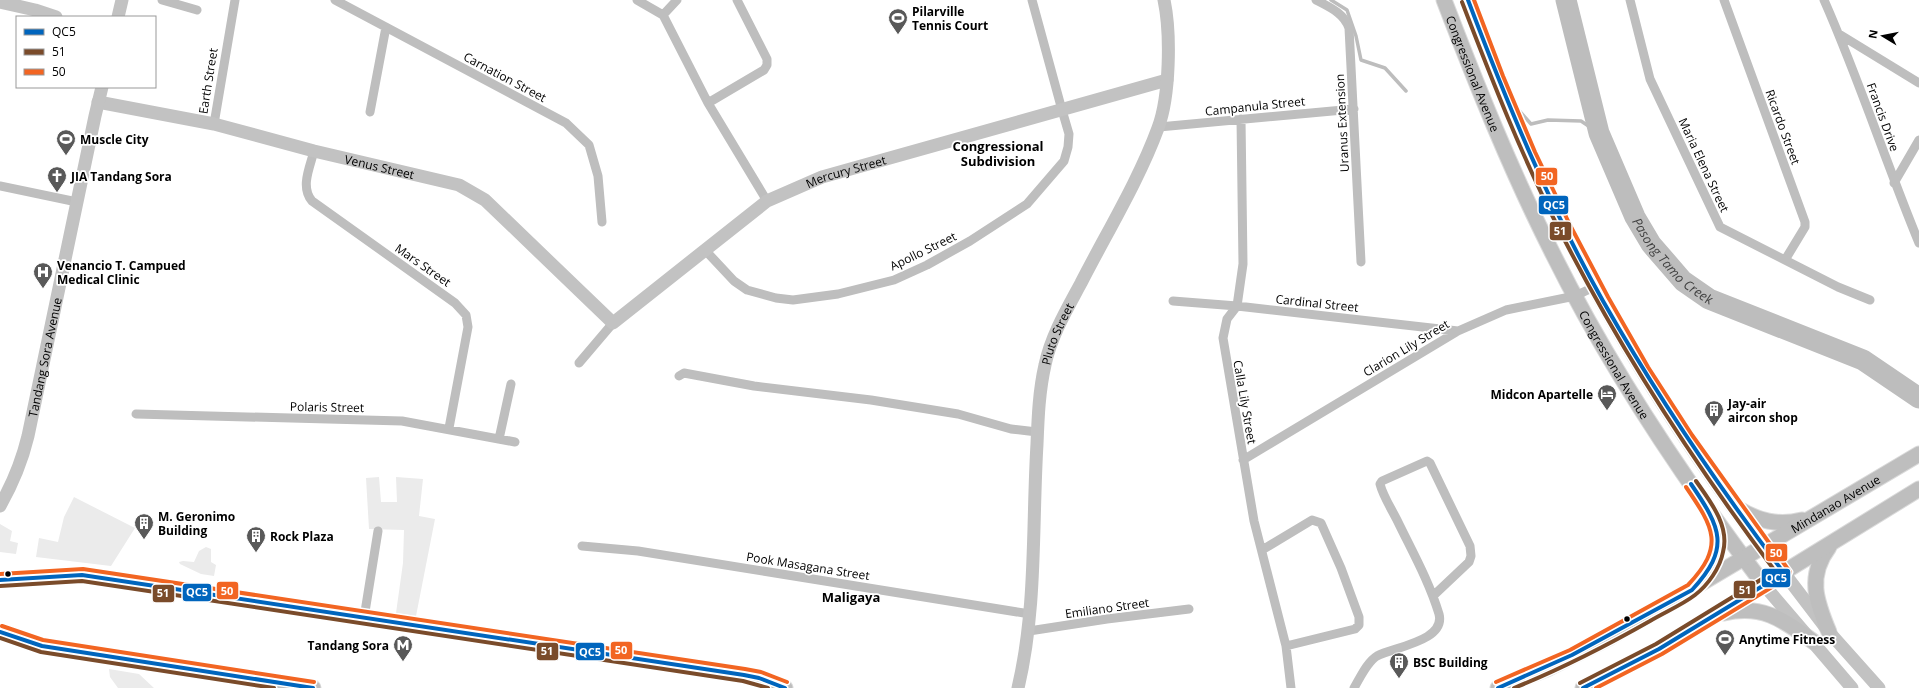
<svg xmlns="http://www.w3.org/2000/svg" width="1919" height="688" font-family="'Open Sans',sans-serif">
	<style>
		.green { fill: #ebebeb }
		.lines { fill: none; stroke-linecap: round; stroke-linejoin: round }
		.stream { stroke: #bdbdbd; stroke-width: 3.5 }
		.river { stroke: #bdbdbd; stroke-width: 21 }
		.primary-casing { stroke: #dbdbdb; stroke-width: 17 }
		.street { stroke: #bebebe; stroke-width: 9 }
		.secondary { stroke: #c2c2c2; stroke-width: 13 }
		.primary { stroke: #bebebe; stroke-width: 15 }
		.bus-1-casing { stroke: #fff; stroke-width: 7 }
		.bus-2-casing { stroke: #fff; stroke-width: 7 }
		.bus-3-casing { stroke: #fff; stroke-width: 7 }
		.bus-1 { stroke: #0065bd; stroke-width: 4 }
		.bus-2 { stroke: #7a4b2a; stroke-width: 4 }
		.bus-3 { stroke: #f26522; stroke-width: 4 }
		.bus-dot { fill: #000; stroke: #fff; stroke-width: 1.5 }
		.labels { text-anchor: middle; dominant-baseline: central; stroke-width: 3.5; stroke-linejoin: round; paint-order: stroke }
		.poi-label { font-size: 12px; font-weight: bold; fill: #000; stroke: #fff; text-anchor: start }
		.street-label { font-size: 12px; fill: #000; stroke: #fff }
		.neighbourhood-label { font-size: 13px; font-weight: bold; fill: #000; stroke: #fff }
		.water-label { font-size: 13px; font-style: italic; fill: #424242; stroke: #fff }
		.line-badge { stroke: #fff; stroke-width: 1.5 }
		.badge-label { font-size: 11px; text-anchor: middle; font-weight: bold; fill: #fff }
	</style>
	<rect width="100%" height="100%" fill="#fff"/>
	<path class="green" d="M379 477 381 502H397L396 477 423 479 419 516 435 519 416 616 396 613 403 563 404 530 369 529 366 478Z
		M74 497 135 528 111 566 36 557 39 538 58 542 64 517Z
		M0 524 12 531 10 541 18 543 16 554 0 552Z
		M206 547 211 549V562L216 565 214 576 201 574 180 564 179 562 183 561 194 562 199 551Z
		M109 669 139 674 154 688H118L110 677Z"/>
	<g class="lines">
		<path class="stream" d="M1331 0 1347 10 1356 36 1361 60 1385 68 1406 91
			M1516 107 1531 124 1548 120 1581 121 1599 133"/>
		<path class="river" id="s1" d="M1566 0 1599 133 1635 217 1651 244 1683 281 1709 299 1863 360 1919 398"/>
		<g class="primary-casing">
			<g id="primary">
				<path id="s5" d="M1444 0C1477 86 1511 171 1553 254 1611 371 1685 481 1764 585"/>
				<path d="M1468 0C1543 212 1646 396 1784 573"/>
				<path d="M1737 508C1758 521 1778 526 1802 520"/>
				<path d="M1703 579C1719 562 1721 542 1713 520"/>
				<path d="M0 580 82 575 744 675 759 678 785 688"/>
				<path d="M1724 613C1763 604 1783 620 1814 642"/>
				<path d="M0 632 42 646 313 688"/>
				<path d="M1829 632C1816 601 1807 576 1829 547"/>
				<path id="s6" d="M1498 688 1549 668 1609 638 1919 454"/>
				<path d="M1583 688 1659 649 1919 489"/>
			</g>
		</g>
		<path class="street" d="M162 0 197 10
			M335 0 566 123 589 145 598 176 602 222
			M637 0 663 15 708 103 767 201
			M1316 0C1329 7 1344 13 1349 28L1361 262
			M1630 0 1650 79 1720 227 1838 287 1870 300
			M1724 0 1805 222V227L1785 260
			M1824 0C1859 79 1886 163 1919 243
			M663 15 677 0
			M1839 34 1919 83
			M708 103 764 70 767 65V59L737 0
			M370 112 386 27
			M1241 119 1243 264 1237 306 1227 319 1223 338 1254 521 1286 646 1291 688
			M214 124 235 0
			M1159 127 1354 109
			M314 151C310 167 300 187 312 201L455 303 466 315 468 327 449 428
			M1894 183 1919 140
			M0 186 77 202
			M705 250 734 281 747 290 776 298 793 300 838 294 894 280 927 265 970 241 1027 204 1064 161 1068 147 1069 134 1062 110 1032 0
			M1173 301 1237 306 1458 331
			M579 363 613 323
			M679 376 684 373 754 386 871 400 958 414 1011 429 1037 432
			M136 414 402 421 515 442
			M499 439 511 384
			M1243 460 1458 331 1506 310 1575 296 1594 287
			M582 546 638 551 1030 614
			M1262 550 1312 520 1321 523 1341 568 1359 617V625L1355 629 1286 646
			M364 618 378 531
			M1029 631 1107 619 1189 609
			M1354 688C1360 678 1367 662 1377 656 1394 647 1446 641 1439 614 1429 581 1412 551 1397 520 1391 508 1383 496 1380 484L1382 481 1427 461 1430 463 1470 546 1471 556 1469 562 1433 596"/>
		<g class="secondary">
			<path d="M0 2 35 10 56 17"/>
			<path d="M118 17 122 0"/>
			<path id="s2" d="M98 102 214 124 314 151 459 185 485 200 613 323 767 201 822 177 1167 80"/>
			<path id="s3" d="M0 506C13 483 22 461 28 436L95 116 102 87"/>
			<path d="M1784 573 1829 632 1879 688"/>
			<path d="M1764 585 1852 688"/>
			<path id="s4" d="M1018 688C1037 608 1032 526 1037 444 1038 418 1039 391 1045 365 1051 336 1067 309 1081 283 1106 234 1139 180 1158 128 1170 96 1171 33 1164 0"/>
		</g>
		<use href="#primary" class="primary"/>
		<g class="bus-1-casing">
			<path id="bus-1" d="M1468 0C1507 103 1549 205 1603 301 1657 396 1718 486 1784 573L1659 649 1583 688
				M0 580 82 575 744 675 759 678 785 688
				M0 632 42 646 313 688
				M1498 688 1572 655 1692 590C1731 548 1721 528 1691 484"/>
		</g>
		<g class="bus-2-casing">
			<path id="bus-2" d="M1462 2C1492 80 1522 157 1560 231 1621 352 1694 463 1775 571L1656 644 1580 683
				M0 586 82 581 743 681 768 688
				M0 638 41 652 274 688
				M1514 688C1561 669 1606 646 1650 621 1665 612 1682 605 1695 595 1708 585 1720 568 1723 552 1730 526 1710 501 1696 481"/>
		</g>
		<g class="bus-3-casing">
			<path id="bus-3" d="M1474 0 1503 76 1535 152 1570 225 1608 297 1648 367 1692 435 1790 572 1787 578 1662 654 1596 688
				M0 574 83 569 745 669 761 672 787 682
				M2 626 43 640 314 682
				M1496 682 1570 650 1688 585C1725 546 1714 528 1686 487"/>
		</g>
		<use href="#bus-1" class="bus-1"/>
		<use href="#bus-2" class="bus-2"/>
		<use href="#bus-3" class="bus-3"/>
	</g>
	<defs>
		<g id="stadium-pin" transform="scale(1)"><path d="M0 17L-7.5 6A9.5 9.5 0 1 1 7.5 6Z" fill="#595959" stroke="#fff"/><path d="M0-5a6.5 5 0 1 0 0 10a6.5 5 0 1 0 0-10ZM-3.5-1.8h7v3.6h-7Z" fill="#fff"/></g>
		<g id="church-pin" transform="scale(1)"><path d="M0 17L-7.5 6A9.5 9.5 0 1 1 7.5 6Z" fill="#595959" stroke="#fff"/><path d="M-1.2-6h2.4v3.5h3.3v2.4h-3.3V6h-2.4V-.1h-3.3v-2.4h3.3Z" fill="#fff"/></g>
		<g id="hospital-pin" transform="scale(1)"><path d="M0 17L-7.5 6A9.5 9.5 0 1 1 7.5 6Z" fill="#595959" stroke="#fff"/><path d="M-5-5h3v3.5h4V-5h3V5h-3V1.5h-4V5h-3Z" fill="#fff"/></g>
		<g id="hotel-pin" transform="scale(1)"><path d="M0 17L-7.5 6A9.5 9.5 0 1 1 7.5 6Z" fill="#595959" stroke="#fff"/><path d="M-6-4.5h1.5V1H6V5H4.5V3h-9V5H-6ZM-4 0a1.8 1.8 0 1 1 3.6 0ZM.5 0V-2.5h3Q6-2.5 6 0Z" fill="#fff"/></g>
		<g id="building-pin" transform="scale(1)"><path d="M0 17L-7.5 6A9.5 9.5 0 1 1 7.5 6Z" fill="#595959" stroke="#fff"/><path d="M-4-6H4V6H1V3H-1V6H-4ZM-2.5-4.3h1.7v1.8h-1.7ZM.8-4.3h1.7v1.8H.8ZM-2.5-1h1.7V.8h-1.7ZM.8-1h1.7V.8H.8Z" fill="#fff"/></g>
		<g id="metro-pin" transform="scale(1)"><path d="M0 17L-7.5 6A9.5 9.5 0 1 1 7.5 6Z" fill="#595959" stroke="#fff"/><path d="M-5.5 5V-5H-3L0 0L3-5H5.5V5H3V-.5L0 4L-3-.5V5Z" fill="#fff"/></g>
	</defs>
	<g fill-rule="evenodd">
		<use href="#stadium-pin" x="898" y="18"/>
		<use href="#stadium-pin" x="66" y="139"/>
		<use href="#church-pin" x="57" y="176"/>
		<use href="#hospital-pin" x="43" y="272"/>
		<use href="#hotel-pin" x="1607" y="394"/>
		<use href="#building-pin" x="1714" y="410"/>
		<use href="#building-pin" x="144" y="523"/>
		<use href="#building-pin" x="256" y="536"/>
		<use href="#stadium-pin" x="1725" y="639"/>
		<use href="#metro-pin" x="403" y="645"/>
		<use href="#building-pin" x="1399" y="662"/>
	</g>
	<g class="bus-dot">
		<circle cx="8" cy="574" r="3.5"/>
		<circle cx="1627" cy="619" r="3.5"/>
	</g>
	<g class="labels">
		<g class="poi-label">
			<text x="912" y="11">Pilarville<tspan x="912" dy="14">Tennis Court</tspan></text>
			<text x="80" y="139">Muscle City</text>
			<text x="71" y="176">JIA Tandang Sora</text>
			<text x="57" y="265">Venancio T. Campued<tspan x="57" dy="14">Medical Clinic</tspan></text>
			<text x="1593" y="394" text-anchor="end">Midcon Apartelle</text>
			<text x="1728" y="403">Jay-air<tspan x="1728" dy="14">aircon shop</tspan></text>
			<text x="158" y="516">M. Geronimo<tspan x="158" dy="14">Building</tspan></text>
			<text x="270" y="536">Rock Plaza</text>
			<text x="1739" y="639">Anytime Fitness</text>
			<text x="389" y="645" text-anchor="end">Tandang Sora</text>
			<text x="1413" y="662">BSC Building</text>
		</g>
		<g class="street-label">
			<text stroke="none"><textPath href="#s5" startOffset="79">Congressional Avenue</textPath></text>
			<text transform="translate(505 77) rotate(28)">Carnation Street</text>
			<text transform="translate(208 81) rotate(-81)">Earth Street</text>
			<text transform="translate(1255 106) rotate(-6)">Campanula Street</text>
			<text transform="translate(1883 117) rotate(70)">Francis Drive</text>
			<text transform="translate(1342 123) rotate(-93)">Uranus Extension</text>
			<text transform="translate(1783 127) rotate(70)">Ricardo Street</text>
			<text transform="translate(1704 165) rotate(65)">Maria Elena Street</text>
			<text stroke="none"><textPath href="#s2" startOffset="289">Venus Street</textPath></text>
			<text stroke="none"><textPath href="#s2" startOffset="859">Mercury Street</textPath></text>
			<text transform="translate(923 251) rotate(-26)">Apollo Street</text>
			<text transform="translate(423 265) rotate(35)">Mars Street</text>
			<text transform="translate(1317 303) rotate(6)">Cardinal Street</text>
			<text stroke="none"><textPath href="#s4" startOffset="358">Pluto Street</textPath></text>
			<text transform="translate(1406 348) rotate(-31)">Clarion Lily Street</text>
			<text stroke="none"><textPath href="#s3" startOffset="156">Tandang Sora Avenue</textPath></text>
			<text stroke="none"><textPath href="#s5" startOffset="403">Congressional Avenue</textPath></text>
			<text transform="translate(1245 402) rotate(80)">Calla Lily Street</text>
			<text transform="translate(327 407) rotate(1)">Polaris Street</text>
			<text stroke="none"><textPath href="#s6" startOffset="385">Mindanao Avenue</textPath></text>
			<text transform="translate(808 566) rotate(9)">Pook Masagana Street</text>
			<text transform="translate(1107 608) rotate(-8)">Emiliano Street</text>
		</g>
		<g class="neighbourhood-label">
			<text x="998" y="146">Congressional<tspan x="998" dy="15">Subdivision</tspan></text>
			<text x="851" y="597">Maligaya</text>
		</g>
		<g class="water-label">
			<text stroke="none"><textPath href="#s1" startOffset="287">Pasong Tamo Creek</textPath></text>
		</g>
	</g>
	<g class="line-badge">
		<rect x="1535" y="167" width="23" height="19" rx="4" fill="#f26522"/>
		<rect x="1538" y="195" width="31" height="20" rx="4" fill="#0065bd"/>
		<rect x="1549" y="221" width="23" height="20" rx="4" fill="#7a4b2a"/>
		<rect x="1765" y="543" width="23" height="19" rx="4" fill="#f26522"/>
		<rect x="1761" y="568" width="30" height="20" rx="4" fill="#0065bd"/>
		<rect x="1733" y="580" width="23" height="19" rx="4" fill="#7a4b2a"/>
		<rect x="216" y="581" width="23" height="19" rx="4" fill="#f26522"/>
		<rect x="182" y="583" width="30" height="19" rx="4" fill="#0065bd"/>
		<rect x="152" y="584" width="23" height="19" rx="4" fill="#7a4b2a"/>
		<rect x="610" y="641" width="23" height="19" rx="4" fill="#f26522"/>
		<rect x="536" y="642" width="23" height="19" rx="4" fill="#7a4b2a"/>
		<rect x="575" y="642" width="30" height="19" rx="4" fill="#0065bd"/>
	</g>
	<g class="badge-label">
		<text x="1547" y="180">50</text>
		<text x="1554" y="209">QC5</text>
		<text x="1560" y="235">51</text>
		<text x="1776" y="557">50</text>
		<text x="1776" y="582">QC5</text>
		<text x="1745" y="594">51</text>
		<text x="227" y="595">50</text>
		<text x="197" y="596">QC5</text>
		<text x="163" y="597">51</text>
		<text x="621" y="654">50</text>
		<text x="547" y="655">51</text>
		<text x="590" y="656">QC5</text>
	</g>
	<rect x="16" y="16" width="140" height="72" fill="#ffffff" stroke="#999999"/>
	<rect x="24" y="29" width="20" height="6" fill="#0065bd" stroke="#999999"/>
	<text x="52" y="36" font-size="12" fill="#000000">QC5</text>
	<rect x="24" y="49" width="20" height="6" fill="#7a4b2a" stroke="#999999"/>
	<text x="52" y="56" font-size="12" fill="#000000">51</text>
	<rect x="24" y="69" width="20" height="6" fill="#f26522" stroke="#999999"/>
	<text x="52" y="76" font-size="12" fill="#000000">50</text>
	<g transform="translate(1883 36) rotate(280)" stroke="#ffffff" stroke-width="3" paint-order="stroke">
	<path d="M0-3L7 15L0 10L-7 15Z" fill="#000000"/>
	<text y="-6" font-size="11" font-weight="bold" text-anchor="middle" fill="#000000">N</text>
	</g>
</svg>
